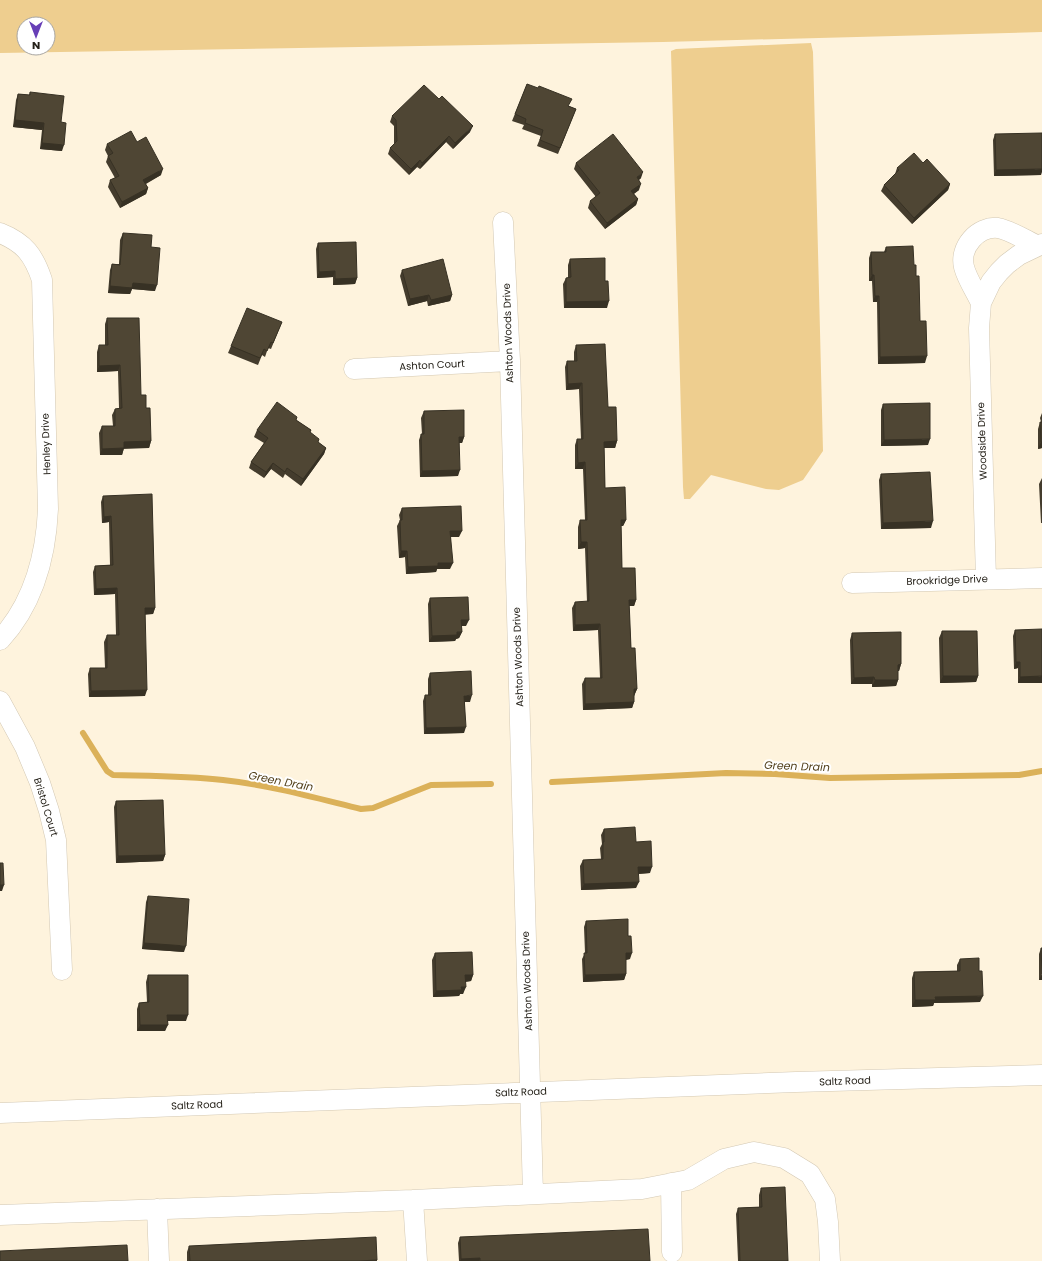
<svg xmlns="http://www.w3.org/2000/svg" width="1042" height="1261" font-family="Poppins,sans-serif">
	<style>
		.green { fill: #eece8f; fill-rule: evenodd }
		.lines { fill: none; stroke-linecap: round; stroke-linejoin: round }
		.stream { stroke: #dbb159; stroke-width: 6 }
		.minor-casing { stroke: #d3c8b3; stroke-width: 21 }
		.minor { stroke: #fff; stroke-width: 20 }
		.wall { fill: #443c2d }
		.shaded-wall { fill: #373124 }
		.building { fill: #4f4634; stroke: #373124 }
		.labels { text-anchor: middle; dominant-baseline: central; stroke-width: 4; stroke-linejoin: round; paint-order: stroke }
		.street-label { font-size: 10px; fill: #252119; stroke: #fff }
		.water-label { font-size: 11px; font-style: italic; fill: #513f1a; stroke: #fff }
	</style>
	<rect width="100%" height="100%" fill="#fef3dd"/>
	<path class="green" d="M0 0H1042V32L663 42 0 53ZM24 24H48V48H24Z
		M811 43 813 52 823 451 803 480 779 490 766 489 711 475 690 499H684L683 487 671 51 676 49Z"/>
	<g class="lines">
		<path class="stream" d="M83 733 107 771 113 775C150 776 187 776 223 780 270 785 316 798 361 809L373 808 431 785 491 784
			M552 782 726 773 775 774 830 778 1019 775 1042 771"/>
		<g class="minor-casing">
			<path id="minor" d="M503 222 510 361 533 1194
				M0 233C25 243 34 256 42 280L48 509C46 556 33 604 0 640
				M981 303C976 292 967 279 964 267 959 247 978 226 998 228 1010 230 1027 241 1038 246
				M354 369 510 361
				M986 579 979 328 981 303 991 282 999 272 1007 264 1019 255 1042 244
				M852 583 1042 578
				M0 701 25 747 40 783 49 811 56 840 62 970
				M0 1113 796 1082 1042 1075
				M671 1183 672 1252
				M413 1200 417 1261
				M157 1209 159 1261
				M0 1215 413 1200 642 1189 688 1180 724 1159 754 1152 784 1158 810 1174 825 1199 828 1222 830 1261"/>
		</g>
		<use href="#minor" class="minor"/>
	</g>
	<path class="wall" d="M527 84 569 106 576 109 558 154 537 146 541 136 522 129 524 125 512 121Z
		M30 92 61 122 62 151 40 149 42 130 13 127 16 100 18 94 29 95Z
		M392 116 470 132 453 149 446 142 420 169 417 167 409 175 388 154 390 148 394 144V126L390 122Z
		M995 134 1041 175 994 176 993 140Z
		M137 142 161 175 146 184 148 188 146 194 120 208 108 187 110 180 115 178 106 162 108 156 105 150 107 144Z
		M576 163 641 178 639 180V190L634 194 638 199 636 205 605 229 588 208 590 201 596 197 574 169Z
		M923 163 950 184 948 190 912 224 881 191 884 185 895 174 897 168Z
		M123 233 151 247 155 291 132 289 130 294 108 293 110 270 112 264H119L120 240Z
		M318 243 357 278 355 284 333 285V277L317 278 316 249Z
		M886 247 914 265 916 276 920 321 925 363 878 364 877 302H873L872 281H869V258L871 252H884Z
		M570 259 605 281 607 308H564L563 284 566 278H568V265Z
		M402 270 452 295 450 301 428 306 427 301 408 306 400 276Z
		M107 318 146 408 151 441 149 448H124L122 455H100L99 433 102 426H113L112 415 115 409 119 408 118 371 97 372V352L99 345H105V324Z
		M282 322 271 349 268 348 265 357 262 355 258 365 228 353 231 346Z
		M576 345 608 407 617 441 615 448H604L605 488 626 520 623 526H621L622 568 636 600 634 606H629L631 648 637 689 634 696V702L632 708 583 710 582 684 585 678H600L598 630 573 631 572 608 575 602H587L585 548 578 549V527L580 520H585L583 469H575V445L577 439H581L579 389 566 390 565 367 567 361H574V352Z
		M883 404 928 445 881 446V410Z
		M424 411 464 437 462 443H459L458 476 420 477 419 440 421 434H422L421 418Z
		M1042 413V448L1038 449V429L1040 422H1041L1040 418Z
		M296 420 311 430 310 432 318 442 326 448 324 454 301 486 285 474 283 478 271 469 264 478 249 468 251 462 264 443 254 437 257 430Z
		M881 474 931 528 881 529 879 480Z
		M1042 478V523H1041L1039 484Z
		M103 496 155 608 153 614H145V696L89 697 88 674 90 668H105L104 642 107 635H116L115 594 94 595 93 572 95 566 110 565 109 522 102 523 101 502Z
		M402 508 459 537H451L450 569H437L436 572 406 574 405 557 399 558 397 526 400 520 399 515Z
		M430 598 466 626H461L462 632 459 638 456 639 455 641 429 642 428 604Z
		M1015 630 1042 683H1018V668L1014 669 1013 636Z
		M942 631 978 676 976 682 940 683 939 638Z
		M852 633 901 664 899 671H898V680L896 686 872 687V684H851L850 640Z
		M430 673 470 702H465L464 733 424 734 423 701 425 695H428V679Z
		M116 801 165 855 163 861 116 863 114 807Z
		M604 829 636 842 650 873 638 874 636 888 581 890 580 866 583 860 601 859 600 848 602 844 601 835Z
		M148 896 184 952 142 949 146 902Z
		M586 921 630 959 626 960V974L624 980 583 982 582 959 585 953 584 927Z
		M1041 948 1042 980H1039V954Z
		M435 953 473 975 471 981 465 982 463 994H460L459 996 433 997 432 960Z
		M960 959 980 1002 934 1003 933 1006 912 1007V978L914 972 957 971V965Z
		M148 975 186 1021H168L165 1031H137V1009L139 1003 147 1002 146 982Z
		M761 1188 788 1261H738L736 1214 738 1208 759 1207V1195Z
		M460 1237 650 1261H459L458 1243Z
		M189 1246 377 1260V1261H187V1252Z"/>
	<path class="shaded-wall" d="M15 120 44 123 42 130 13 127Z
		M473 126 470 132 453 149 455 143Z
		M449 136 446 142 420 169 422 163Z
		M42 143 64 145 62 151 40 149Z
		M420 160 417 167 409 175 411 169Z
		M163 169 161 175 141 186 143 180Z
		M1042 169V172L1041 175 994 176 996 170Z
		M643 172 641 178 634 184 637 177Z
		M641 184 639 190 629 197 631 191Z
		M950 184 948 190 912 224 914 218Z
		M148 188 146 194 120 208 122 202Z
		M638 199 636 205 605 229 607 223Z
		M335 271 333 277 317 278 319 272Z
		M872 275H874L872 281H869Z
		M357 278 355 284 333 285 335 279Z
		M133 283 157 285 155 291 132 289 130 294 108 293 110 286Z
		M429 295 427 301 408 306 410 299Z
		M452 295 450 301 428 306 431 300Z
		M875 296H879L877 302H873Z
		M609 301 607 308H564L566 302Z
		M927 356 925 363 878 364 880 357Z
		M120 365 118 371 97 372 99 366Z
		M582 383 579 389 566 390 568 384Z
		M459 437H464L462 443H457Z
		M930 439 928 445 881 446 884 440Z
		M151 441 149 448 122 449 124 442Z
		M617 441 615 448H601L604 442Z
		M1041 442H1042V448L1038 449Z
		M124 448 122 455H100L102 449Z
		M326 448 324 454 301 486 303 479Z
		M585 462 583 469H575L578 463Z
		M273 463 271 469 264 478 266 472Z
		M460 470 458 476 420 477 422 471Z
		M111 516 109 522 102 523 104 517Z
		M621 520H626L623 526H618Z
		M933 521 931 528 881 529 883 523Z
		M450 531H462L459 537H448Z
		M581 542H587L585 548 578 549Z
		M401 551H407L405 557 399 558Z
		M438 563H453L450 569H437L436 572 406 574 408 567Z
		M117 588 115 594 94 595 96 589Z
		M629 600H636L634 606H627Z
		M145 608H155L153 614 143 615Z
		M461 620H469L466 626H459Z
		M600 624 598 630 573 631 575 625Z
		M462 632 459 638 456 639 455 641 429 642 432 636Z
		M1016 662H1020L1018 668 1014 669Z
		M901 664 899 671H895L898 665Z
		M943 676H978L976 682 940 683Z
		M1042 676V683H1018L1020 677Z
		M874 677 872 684H851L854 678Z
		M875 680H898L896 686 872 687Z
		M634 689H637L634 696Z
		M147 690 145 696 89 697 91 691Z
		M472 695 470 702H462L464 696Z
		M634 702 632 708 583 710 585 704Z
		M466 727 464 733 424 734 426 728Z
		M165 855 163 861 116 863 118 856Z
		M638 867H652L650 873 636 874Z
		M639 882 636 888 581 890 584 884Z
		M0 885H4L2 891H0Z
		M144 943 186 946 184 952 142 949Z
		M626 953H632L630 959 623 960Z
		M626 974 624 980 583 982 585 975Z
		M1042 974V980H1039Z
		M465 975H473L471 981 463 982Z
		M461 987H466L463 994H460L459 996 433 997 436 991Z
		M983 996 980 1002 934 1003 933 1006 912 1007 915 1000 935 997Z
		M167 1015H188L186 1021H165Z
		M140 1025H168L165 1031H137Z
		M480 1258 479 1261H460L461 1259Z"/>
	<path class="building" d="M527 84 538 88 539 86 572 99 568 106 576 109 560 148 540 140 543 130 525 123 526 119 515 114Z
		M424 85 439 99 442 96 473 126 455 143 449 136 422 163 420 160 411 169 390 148 397 141 396 120 392 116Z
		M30 92 64 96 61 122 66 123 64 145 42 143 44 123 15 120 18 94 30 95Z
		M131 131 137 142 146 137 163 169 143 180 148 188 122 202 110 180 119 176 108 156 113 153 107 144Z
		M1042 133V169L996 170 995 134Z
		M613 134 643 172 637 177 641 184 631 191 638 199 607 223 590 201 600 193 576 163Z
		M914 153 923 163 927 159 950 184 914 218 884 185 899 170 897 168Z
		M123 233 152 235 151 247 160 248 157 285 133 283 132 288 110 286 112 264 120 265Z
		M356 242 357 278 335 279V271L319 272 318 243Z
		M913 246 914 265H916V276H919L920 321H926L927 356 880 357 879 296H875L874 275H872L871 252H886V247Z
		M605 258V281H608L609 301 566 302V278L571 277 570 259Z
		M443 259 452 295 431 300 429 295 410 299 402 270Z
		M247 308 282 322 273 343 271 342 267 351 264 349 260 358 231 346Z
		M107 318H139L141 395H146V408H150L151 441 124 442V448L102 449V426H115V409L122 408 120 365 99 366V345H108Z
		M605 344 608 407H616L617 441 604 442 605 488 625 487 626 520H621L622 568H635L636 600H629L631 648H635L637 689H634V702L585 704V678H602L600 624 575 625V602L589 601 587 542H581L580 520H587L585 462 578 463 577 439H583L582 383 568 384 567 361H577L576 345Z
		M277 402 297 417 296 420 311 430 310 432 319 439 318 442 326 448 303 479 287 468 285 472 273 463 266 472 251 462 268 438 257 430Z
		M930 403V439L884 440 883 404Z
		M464 410V437H459L460 470 422 471 421 434H424V411Z
		M1040 422H1042V442H1041Z
		M930 472 933 521 883 523 881 474Z
		M152 494 155 608H145L147 690 91 691 90 668H107V635H119L117 588 96 589 95 566 113 565 111 516 104 517 103 496Z
		M461 506 462 531H450L453 563H438V566L408 567 407 551H401L400 520H402V508Z
		M468 597 469 620H461L462 632H457V635L432 636 430 598Z
		M1042 629V676L1020 677V662H1016L1015 630Z
		M942 631H977L978 676H943Z
		M901 632V664L898 665V680H875L874 677 854 678 852 633Z
		M471 671 472 695 464 696 466 727 426 728 425 695H431L430 673Z
		M163 800 165 855 118 856 116 801Z
		M635 827 636 842 651 841 652 867H638L639 882 584 884 583 860 603 859V842H604V829Z
		M0 863H3L4 885H0Z
		M148 896 189 899 186 946 144 943Z
		M628 919V936H631L632 953H626V974L585 975 584 953H587L586 921Z
		M1041 948H1042V974Z
		M472 952 473 975H465L466 987H461L462 990 436 991 435 953Z
		M979 958V971H982L983 996 935 997 936 1000H915L914 972 960 971V959Z
		M148 975H188V1015H167L168 1025H140L139 1003 149 1002Z
		M785 1187 788 1261H740L738 1208 762 1207 761 1188Z
		M648 1229 650 1261H480V1258L461 1259 460 1237Z
		M376 1237 377 1260 359 1261H190L189 1246Z
		M127 1245 128 1261H0V1251Z"/>
	<g class="labels">
		<g class="street-label">
			<text transform="translate(508 333) rotate(-92)">Ashton Woods Drive</text>
			<text transform="translate(432 365) rotate(-3)">Ashton Court</text>
			<text transform="translate(982 441) rotate(-92)">Woodside Drive</text>
			<text transform="translate(46 444) rotate(-92)">Henley Drive</text>
			<text transform="translate(947 580) rotate(-2)">Brookridge Drive</text>
			<text transform="translate(518 657) rotate(-92)">Ashton Woods Drive</text>
			<text transform="translate(46 807) rotate(73)">Bristol Court</text>
			<text transform="translate(527 981) rotate(-92)">Ashton Woods Drive</text>
			<text transform="translate(845 1081) rotate(-2)">Saltz Road</text>
			<text transform="translate(521 1092) rotate(-2)">Saltz Road</text>
			<text transform="translate(197 1105) rotate(-2)">Saltz Road</text>
		</g>
		<g class="water-label">
			<text transform="translate(797 766) rotate(2)">Green Drain</text>
			<text transform="translate(281 781) rotate(11)">Green Drain</text>
		</g>
	</g>
	<g transform="translate(36 36) rotate(180)"><circle r="19" fill="#ffffff" stroke="#a8a6a3"/>
	<path d="M0-3L7 15L0 10L-7 15Z" fill="#673fb7"/>
	<text y="-6" font-size="11" font-weight="bold" text-anchor="middle" fill="#252119">N</text>
	</g>
</svg>
